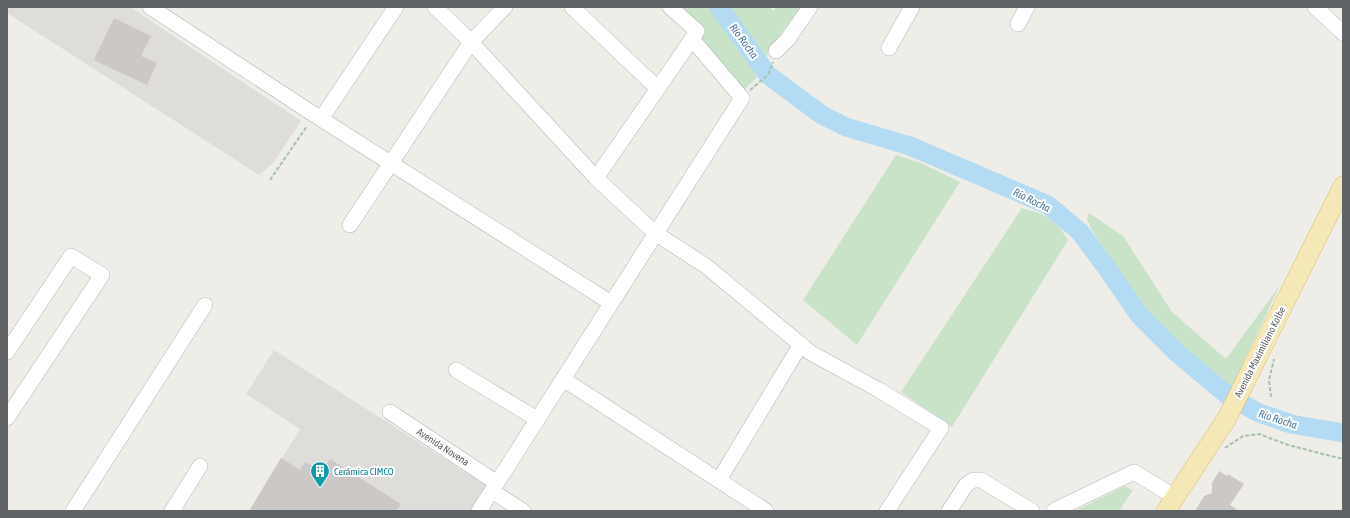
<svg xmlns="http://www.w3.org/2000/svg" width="1350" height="518" font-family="'Asap Condensed',sans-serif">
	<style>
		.industrial { fill: #deddda }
		.green { fill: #c9e3c8 }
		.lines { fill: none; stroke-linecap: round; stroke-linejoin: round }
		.river { stroke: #b3dbf4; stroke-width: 19 }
		.building { fill: #cbc8c5 }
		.minor-casing { stroke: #b3b5b8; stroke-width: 16 }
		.major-casing { stroke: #e0bc70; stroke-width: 20 }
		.path { stroke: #a2c3aa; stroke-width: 2; stroke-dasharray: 4 2; stroke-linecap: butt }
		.minor { stroke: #fff; stroke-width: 15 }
		.major { stroke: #f5e8b7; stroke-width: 19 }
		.labels { text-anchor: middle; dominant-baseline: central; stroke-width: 4; stroke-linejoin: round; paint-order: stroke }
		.street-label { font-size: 10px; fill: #5f6366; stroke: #fff }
		.culture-label { font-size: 10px; fill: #0d838f; stroke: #fff; text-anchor: start }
		.water-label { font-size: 11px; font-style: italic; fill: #4d789d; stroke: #fff }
	</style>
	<rect width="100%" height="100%" fill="#efede8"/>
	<path class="industrial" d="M7 7H130L301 121 273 163 259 175 7 13Z
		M274 350 487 486 471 511H249L300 429 246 394Z"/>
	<path class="green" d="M678 7H713L760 74 744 90 697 39Z
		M729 7H769L774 11 776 7H801L773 44 766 57Z
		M896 155 921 163 960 182 857 345 803 300Z
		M1022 208 1042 214 1057 224 1068 240 952 427 901 392Z
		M1089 213 1123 236 1172 312 1226 359 1280 285 1232 387 1213 375 1146 312 1091 229 1087 219Z
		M1125 486 1133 490 1119 511H1075Z"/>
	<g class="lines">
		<path class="river" d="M719 7 768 75 822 115 846 127 910 146 1048 205 1080 232 1106 267 1140 316 1177 353 1227 395 1257 412 1291 424 1343 433"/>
	</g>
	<path class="building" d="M114 18 151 36 141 56 157 63 147 85 94 60Z
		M281 458 300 470 305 462 322 472 330 459 401 504 396 511H249Z
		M1219 471 1227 476 1228 474 1244 484 1230 505 1239 511H1195L1204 496 1212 493V483Z"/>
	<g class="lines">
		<g class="minor-casing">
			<path id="minor" d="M150 7 321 119 611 303
				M435 7 471 42 596 178 655 233 706 266 811 353 879 390 941 428 887 511
				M572 7 657 88
				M1315 7 1343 33
				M1018 24 1027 7
				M889 48 912 7
				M776 51 788 39 810 7
				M321 119 396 7
				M596 178 692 39
				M350 225 471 42 505 7
				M7 352 71 256 102 275 7 418
				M456 370 537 419
				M563 379 766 511
				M390 412 497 483
				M719 480 801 344
				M492 491 523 511
				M73 511 205 305
				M172 511 200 466
				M479 511 742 98 692 39 697 31 670 7
				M949 511 966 485 973 480H981L1032 511
				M1054 511 1057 509 1134 472 1175 497"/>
		</g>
		<g class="major-casing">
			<path id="major" d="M1166 511 1227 418 1343 186"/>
		</g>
		<path class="path" d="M750 90 768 75 773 62
			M270 180 307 126
			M1271 397 1269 380 1274 359
			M1225 448 1243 436 1259 434 1288 445 1343 459"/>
		<use href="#minor" class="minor"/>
		<use href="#major" class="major"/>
	</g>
	<defs>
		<g id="building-pin" transform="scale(1)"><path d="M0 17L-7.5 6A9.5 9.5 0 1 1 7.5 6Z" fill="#0f9aa8" stroke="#fff"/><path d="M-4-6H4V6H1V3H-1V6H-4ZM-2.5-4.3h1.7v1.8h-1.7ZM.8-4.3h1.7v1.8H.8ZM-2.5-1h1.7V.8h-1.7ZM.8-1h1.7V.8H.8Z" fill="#fff"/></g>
	</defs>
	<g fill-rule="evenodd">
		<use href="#building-pin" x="320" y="471"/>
	</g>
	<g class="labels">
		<g class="street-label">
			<text transform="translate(1260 352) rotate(-63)">Avenida Maximiliano Kolbe</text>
			<text transform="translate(443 447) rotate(33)">Avenida Novena</text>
		</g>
		<g class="culture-label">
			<text x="334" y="471">Cerámica CIMCO</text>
		</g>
		<g class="water-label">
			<text transform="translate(744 41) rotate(54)">Río Rocha</text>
			<text transform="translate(1032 200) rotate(26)">Río Rocha</text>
			<text transform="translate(1278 419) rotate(18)">Río Rocha</text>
		</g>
	</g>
	<rect width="1350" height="518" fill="none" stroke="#5f6366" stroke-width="16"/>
</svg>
